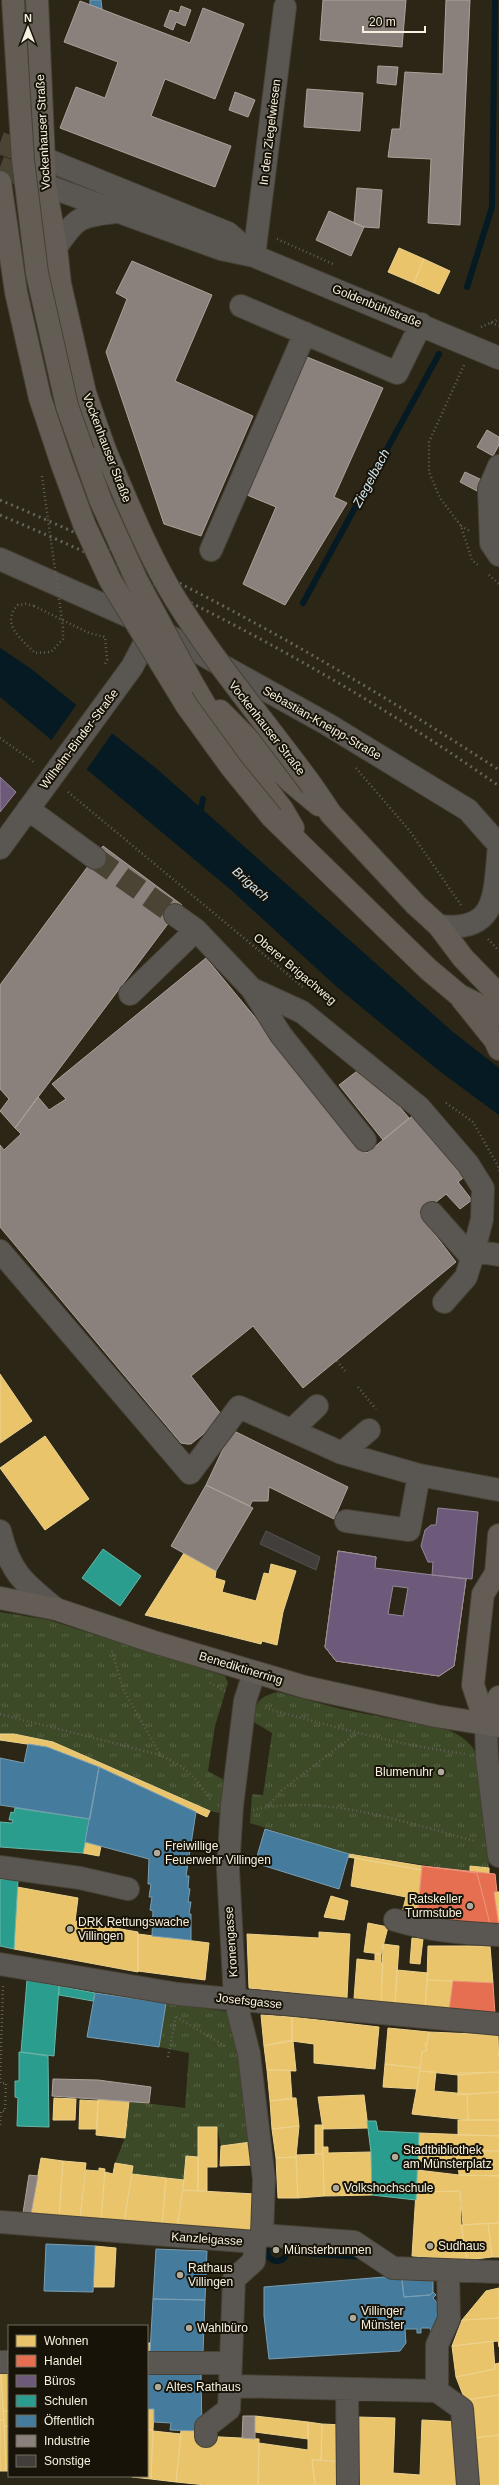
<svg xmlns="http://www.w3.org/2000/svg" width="499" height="2485" font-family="Arial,sans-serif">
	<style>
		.grass { fill: url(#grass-tufts) }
		.water { fill: #051a23 }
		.pier { fill: #2c2617 }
		.homes { fill: #e9c46a; stroke: #edd28d }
		.shops { fill: #e76f51; stroke: #ec967c }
		.offices { fill: #6d597a; stroke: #968799; fill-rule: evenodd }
		.schools { fill: #2a9d8f; stroke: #68b6a7 }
		.public { fill: #457b9d; stroke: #7a9eb1 }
		.industry { fill: #8a817c; stroke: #aba39a }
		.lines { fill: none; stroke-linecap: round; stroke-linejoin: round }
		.stream { stroke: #051a23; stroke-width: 6 }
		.building { fill: #413e3c; stroke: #565150 }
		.minor-tunnel { stroke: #4a4435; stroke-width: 22; stroke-dasharray: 22 11; stroke-linecap: butt }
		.minor-casing { stroke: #474235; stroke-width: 24 }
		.major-casing { stroke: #474235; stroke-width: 24 }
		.path { stroke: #636059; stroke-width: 2.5; stroke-dasharray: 1 3; stroke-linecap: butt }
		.minor { stroke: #5a5652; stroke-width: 22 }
		.major { stroke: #635d56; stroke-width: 22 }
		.rail { stroke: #67625a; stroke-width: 3; stroke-dasharray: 2 4; stroke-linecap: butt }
		.major-bridge-casing { stroke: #474235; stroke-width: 24; stroke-linecap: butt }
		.path-bridge { stroke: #636059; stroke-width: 2.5; stroke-dasharray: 1 3; stroke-linecap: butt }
		.major-bridge { stroke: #635d56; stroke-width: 22 }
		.poi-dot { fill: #b0aa9a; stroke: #181308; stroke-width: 1.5 }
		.labels { text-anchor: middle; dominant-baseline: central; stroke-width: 4; stroke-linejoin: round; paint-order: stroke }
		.street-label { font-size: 12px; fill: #f7f1e0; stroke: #181308 }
		.poi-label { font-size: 12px; fill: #f7f1e0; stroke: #181308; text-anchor: start }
		.water-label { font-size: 13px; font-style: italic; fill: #d4e8f2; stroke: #181308 }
	</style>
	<defs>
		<pattern id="grass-tufts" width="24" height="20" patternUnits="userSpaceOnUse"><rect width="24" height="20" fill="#3c4a27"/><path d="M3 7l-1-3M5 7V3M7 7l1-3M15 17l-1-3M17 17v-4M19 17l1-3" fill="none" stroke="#596546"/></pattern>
	</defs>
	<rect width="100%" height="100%" fill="#2c2617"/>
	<path class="grass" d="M0 1612 49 1620 225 1676 228 1683 215 1726 208 1771 224 1780 220 1813 210 1811 53 1742 14 1734H0Z
		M278 1692 341 1709 448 1730C458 1734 466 1739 473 1748 484 1764 488 1845 489 1868L470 1872 340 1852 250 1823 252 1794 263 1795 272 1733 252 1721C256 1702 258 1697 278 1692Z
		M166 2003 225 2011 233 2019 251 2142 221 2146 217 2127H198V2157H186L184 2180 132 2174 133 2166 115 2163 125 2138 129 2101 185 2108 189 2053 159 2047Z"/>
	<path class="water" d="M0 648 30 668 157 769 453 1032 499 1068V1115L438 1070 338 988 231 890 0 697Z"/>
	<path class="pier" d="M77 704 113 732 85 772 50 742Z"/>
	<path class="homes" d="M399 248 424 259 414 283 388 272Z
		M424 259 450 271 439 294 414 283Z
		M0 1374 32 1421 0 1443Z
		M45 1436 89 1499 45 1530 0 1468Z
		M338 1551 376 1557 368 1614 379 1630 407 1634 419 1625 427 1575 466 1579 454 1666 439 1676 336 1661 325 1647Z
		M184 1553 216 1571 215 1578 225 1581 222 1592 256 1601 264 1573 269 1574 271 1564 296 1571 283 1612 277 1645 262 1641 261 1644 145 1615Z
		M0 1734H14L53 1742 210 1811 207 1817 74 1757 47 1747 0 1740Z
		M85 1842 101 1846 99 1856 83 1853Z
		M349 1854 422 1866V1870L348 1857Z
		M355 1858 422 1870 417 1917 402 1913 406 1897 351 1886Z
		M470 1866 489 1868V1874L470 1872Z
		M17 1887 78 1898 75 1921 138 1932V1972L14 1949Z
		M494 1892H499V1923Z
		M331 1896 348 1901 344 1920 324 1917Z
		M368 1923 388 1927 381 1954 364 1952Z
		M319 1932 350 1934 347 1998 249 1988 247 1934 319 1938Z
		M138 1934 209 1943 205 1980 138 1971Z
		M412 1938 423 1939 420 1964 410 1963Z
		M383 1944 399 1946 395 2003 381 2002Z
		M428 1946H490L493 1983 427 1980Z
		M375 1954H381V1963H383L381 2002 354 1999 357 1959 375 1961Z
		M397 1970 428 1973 425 2007 395 2003Z
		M427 1980 453 1981 449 2010 425 2007Z
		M261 2015 292 2017V2041L264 2046Z
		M292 2017 379 2027 375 2069 314 2063V2044L292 2041Z
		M388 2028 429 2032 427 2044H425L427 2050 422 2052 420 2068 385 2064Z
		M429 2032 498 2035 499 2072 458 2075 420 2071 422 2052 427 2050 425 2044H427Z
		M284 2041H293L296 2071 267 2070 264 2046Z
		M385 2064 420 2068 417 2089 383 2087Z
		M267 2070H290L292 2099 270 2101Z
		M420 2071 436 2072 434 2091 467 2094 468 2120 412 2114Z
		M499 2072V2092L458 2095V2073Z
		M499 2092V2120H468L467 2094Z
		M364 2095 368 2128 323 2129 318 2097Z
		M54 2098 76 2099 75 2120H53Z
		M98 2098 129 2101 125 2138 96 2135Z
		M290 2098H296L299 2126 272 2129 270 2101Z
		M80 2100 98 2101 97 2129H79Z
		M458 2120H499V2136L458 2135Z
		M315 2125H323V2154H315Z
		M299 2126 296 2157 276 2158 272 2129Z
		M198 2127H217V2167H207V2191H198Z
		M419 2133 499 2136V2151H418Z
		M251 2142 253 2165 220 2166 221 2146Z
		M323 2147H328V2153L371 2152 372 2195 324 2196Z
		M418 2151H457L458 2163 418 2161Z
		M499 2151V2176L459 2175 457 2152Z
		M323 2154 324 2196 298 2198 296 2155Z
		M186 2156 198 2157V2191L183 2190Z
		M296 2157 298 2198H278L276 2158Z
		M41 2158 63 2161 59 2217 31 2214Z
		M63 2161 86 2163 80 2218 59 2217Z
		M115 2163 133 2166 124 2222 101 2219 105 2172 113 2174Z
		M99 2168 105 2169 101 2219 80 2218 86 2170 99 2171Z
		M417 2170 459 2175 499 2176V2223L463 2225 460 2191 416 2192Z
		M132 2174 166 2178 162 2226 124 2222Z
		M166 2178 184 2180 177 2227 162 2226Z
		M183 2190 255 2194 253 2233 177 2227Z
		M460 2191 461 2225 467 2260 412 2256 416 2192Z
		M488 2223H499V2257H492Z
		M488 2223 492 2257 467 2260 461 2225Z
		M95 2246 116 2248 114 2287H94Z
		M499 2288V2318L462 2320 486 2291Z
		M499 2318V2347L498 2341 452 2346 462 2320Z
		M493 2341 495 2369 456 2377 452 2346Z
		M147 2343H151L150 2352H147Z
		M499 2363V2395L465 2400 456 2377 495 2369V2364Z
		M0 2372H1L4 2420H0Z
		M1 2372H9V2411H3Z
		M499 2395V2435L474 2438 465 2400Z
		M147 2409H154L153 2430 147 2429Z
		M3 2411H9V2426H4Z
		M255 2416 308 2422V2439L255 2432Z
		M358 2417 395 2418 393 2473 420 2475 422 2420 461 2422 463 2485H358Z
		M0 2420H4L6 2471H0Z
		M308 2422 322 2424 321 2460H312L315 2485H258L259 2443 308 2450Z
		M322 2424 343 2425 342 2462 321 2460Z
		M4 2426H9V2471H6Z
		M147 2429 153 2430 151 2479 132 2477 147 2476Z
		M181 2430 202 2431V2436L259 2439 258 2485H206L176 2482Z
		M153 2431 181 2434 176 2482 151 2479Z
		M499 2435V2485H477L474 2438Z
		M312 2460 342 2462V2485H315Z"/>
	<path class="shops" d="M422 1866 495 1874 497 1892H494L499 1926 417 1917Z
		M422 1866 477 1873 490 1924 417 1917Z
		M453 1981 493 1983 495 2014 449 2010Z"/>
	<path class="offices" d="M0 777 16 792 0 812Z
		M438 1508 478 1512 472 1579 432 1575 433 1562H428L421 1546 425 1530 431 1525H436Z
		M338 1551 376 1557 375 1568 466 1579 454 1666 439 1676 336 1661 325 1647ZM393 1586 408 1588 403 1616 388 1614Z"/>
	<path class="schools" d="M103 1549 141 1576 120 1606 82 1578Z
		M15 1808 90 1819 83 1853 0 1847V1822L12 1823 13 1820H9L11 1812 14 1813Z
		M0 1879 18 1880 14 1949 0 1946Z
		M27 1980 59 1986 54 2056 21 2052Z
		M59 1986 95 1993 93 2001 59 1995Z
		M19 2052 48 2056 49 2127 17 2126 18 2098 15 2097V2081H19Z
		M367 2121H376L378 2131 419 2133 416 2200 372 2195 371 2152Z"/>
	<path class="public" d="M90 0H101L102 9 90 5Z
		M28 1744 47 1747 99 1767 90 1819 0 1805V1758L24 1763Z
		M99 1767 196 1812 186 1876H189L188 1888 190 1889 188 1902H191L189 1914H191V1940L152 1936 153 1911 150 1910 152 1897H149L151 1884H148L149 1859 85 1842Z
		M265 1829 349 1854 339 1889 255 1863Z
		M95 1993 166 2003 159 2047 87 2037Z
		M46 2244 95 2246 93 2292 44 2291Z
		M156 2249 207 2251 205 2300 153 2299Z
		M396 2276 402 2280 404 2297 430 2295 433 2292 436 2295 433 2298 439 2305V2320L433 2327 435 2330 431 2332 430 2328H421V2333H417V2329H405L406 2343 400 2351 269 2359 264 2316V2287Z
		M433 2279V2292L430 2295 404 2297 402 2280Z
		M153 2299 205 2300 203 2352H150Z
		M147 2366 201 2374 202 2431 170 2430 171 2423 154 2422V2409H147Z"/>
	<path class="industry" d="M323 0H406L402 47 320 40Z
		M446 0H470L460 225 428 223 431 159 388 157 392 129H400L405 72 443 74Z
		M80 1 190 43 203 8 244 24 215 99 165 79 151 116 231 146 215 187 60 128 76 87 105 98 118 62 64 42Z
		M181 6 191 10 185 26 176 22 173 30 164 26 170 10 179 13Z
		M378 66 398 67 396 85 377 83Z
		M307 89 363 93 360 131 304 127Z
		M235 92 255 100 248 117 229 110Z
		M357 188 382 190 379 228 364 227 354 223Z
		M329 211 364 227 351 256 316 240Z
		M132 261 212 295 175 381 253 416 201 536 164 524 106 352 127 299 116 293Z
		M307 357 383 388 334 497 347 503 285 605 243 584 276 507 247 495Z
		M487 430 499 437V445L493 456 477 447Z
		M465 472 482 480 477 491 460 482Z
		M103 846 182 905 15 1128 0 1111 9 1099 0 1089V985Z
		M206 958 367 1153 416 1113 468 1174 458 1182 472 1200 460 1209 446 1194 420 1215 456 1262 303 1388 253 1326 191 1376 221 1414 218 1422 191 1444H187L181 1443 0 1227V1145L4 1150 21 1134 15 1128 38 1097 49 1110 66 1099 52 1084Z
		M365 1065 409 1118 383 1140 339 1085Z
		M232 1430 348 1487 334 1519 269 1487 268 1501H252L250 1506 206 1485Z
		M206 1485 253 1508 216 1571 171 1546Z
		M53 2079 98 2080 151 2087 149 2103 52 2096Z
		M29 2175 38 2176 31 2214 23 2213Z
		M243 2416H255V2439L242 2438Z"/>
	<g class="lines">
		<path class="stream" d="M467 287 492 207 495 0
			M303 603 439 354
			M199 817 203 799
			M267 2251a10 10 0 1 1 20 0a10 10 0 1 1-20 0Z
			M286 2252 363 2257"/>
	</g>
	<path class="building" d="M266 1531 320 1557 316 1570 260 1544Z"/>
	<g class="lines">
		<path class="minor-tunnel" d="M0 143 40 157
			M0 167 42 183
			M95 858 175 915"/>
		<g class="minor-casing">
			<path id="minor" d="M43 158 228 233 252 254
				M45 185 221 249 254 256 499 358
				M56 247C77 218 78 216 115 212
				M254 256 285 7
				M241 306 397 373 421 324
				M499 466 489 489 491 543 499 555
				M211 550 305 333
				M0 559 153 627 327 724 468 810 499 845
				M28 809 95 858
				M0 848 132 667 153 627
				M175 915 196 930 252 989 281 1035 365 1140
				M439 926C499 933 494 893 499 846
				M252 989 302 1012 419 1107 468 1164 483 1188 482 1219 472 1258 432 1213
				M130 994 196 930
				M0 1251 190 1473 239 1407 342 1453 419 1475 499 1490
				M474 1251 499 1255
				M444 1302 466 1277 472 1258
				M292 1430 317 1406
				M342 1453 369 1430
				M346 1521 409 1530 419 1475
				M0 1531C10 1573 24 1583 56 1609
				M254 1673 245 1701 232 1806 228 1869 235 1999 249 2054 264 2179 262 2235
				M486 1724 487 1758 499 1856
				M0 1867 80 1878 128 1889
				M395 1920C431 1931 461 1933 499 1935
				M0 1964 178 1994 499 2024
				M0 2222 255 2242 262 2235 354 2242 393 2268 499 2272
				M255 2242 254 2261 234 2279 230 2386 437 2391V2345L449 2319 448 2271
				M0 2362H9
				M147 2363H231
				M347 2389 348 2485
				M437 2391 462 2409 468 2485
				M206 2436V2427L229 2409 230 2386"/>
		</g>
		<g class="major-casing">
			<path id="major" d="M37 0 45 185 56 247 60 284 85 393 105 450
				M0 182 16 292 40 398 62 464
				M191 681 216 724 282 809 293 828
				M220 711 290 781 319 805
				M312 786 331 814 416 905 439 926 463 958 499 995
				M272 817 428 969 459 995 499 1015
				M462 999 495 1040 499 1049
				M0 1598 56 1609 154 1642 305 1687 436 1716 499 1726
				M486 1724 473 1685 483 1594 496 1573 499 1535
				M486 1724 499 1697"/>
		</g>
		<path class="path" d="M277 239 333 264
			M491 323 499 326
			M481 327 499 319
			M464 365 429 442V472L440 498 461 526 472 560 478 565
			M461 526 470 531
			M489 575 499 584
			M34 606 89 633 105 637 107 660 104 666
			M0 738 35 763
			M356 768 409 830 461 905
			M68 792 304 988
			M488 939 499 951
			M446 1103 473 1122 498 1166 499 1171
			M337 1361 345 1371
			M358 1387 376 1409
			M112 1651 123 1689 160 1754
			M210 1683 225 1691
			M265 1708C331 1726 397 1745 466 1754
			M0 1714 160 1755C188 1768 193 1775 210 1799
			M268 1806 282 1790 357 1733
			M253 1810C324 1793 407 1823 475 1841
			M176 2017 225 2046
			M168 2057 176 2016
			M0 2125 1 2111H5L6 2083H0L3 1985"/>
		<use href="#minor" class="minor"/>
		<use href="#major" class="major"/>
		<path class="rail" d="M0 500C175 573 340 666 499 770
			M0 515C174 588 344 677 499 786"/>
		<g class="major-bridge-casing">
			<path id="major-bridge" d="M13 0 23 160 37 273 67 406 100 499 137 581 191 681
				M105 450C126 499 148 555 176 600 217 666 267 724 312 786
				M62 464 84 524 110 580 187 706 232 768 272 817"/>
		</g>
		<path class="path-bridge" d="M34 606 26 604 18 605C0 623 21 639 35 653L51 652 63 639V627L42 476"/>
		<use href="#major-bridge" class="major-bridge"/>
	</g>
	<g class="poi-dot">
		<circle cx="441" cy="1772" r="4"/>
		<circle cx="157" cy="1853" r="4"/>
		<circle cx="470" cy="1906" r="4"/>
		<circle cx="70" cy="1929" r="4"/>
		<circle cx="395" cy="2157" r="4"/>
		<circle cx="336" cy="2188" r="4"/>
		<circle cx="430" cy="2246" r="4"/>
		<circle cx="276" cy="2250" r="4"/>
		<circle cx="180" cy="2275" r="4"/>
		<circle cx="353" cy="2318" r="4"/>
		<circle cx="189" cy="2328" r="4"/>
		<circle cx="158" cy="2387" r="4"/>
	</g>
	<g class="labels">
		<g class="street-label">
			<text transform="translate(43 132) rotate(-93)">Vockenhauser Straße</text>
			<text transform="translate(270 132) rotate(-83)">In den Ziegelwiesen</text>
			<text transform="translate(377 306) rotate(22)">Goldenbühlstraße</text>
			<text transform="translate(107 448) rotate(69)">Vockenhauser Straße</text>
			<text transform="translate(322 723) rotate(30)">Sebastian-Kneipp-Straße</text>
			<text transform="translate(267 728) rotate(52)">Vockenhauser Straße</text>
			<text transform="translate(79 739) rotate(-53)">Wilhelm-Binder-Straße</text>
			<text transform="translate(295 969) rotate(40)">Oberer Brigachweg</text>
			<text transform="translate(241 1668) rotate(17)">Benediktinerring</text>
			<text transform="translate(231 1942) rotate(-94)">Kronengasse</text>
			<text transform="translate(249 2001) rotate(6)">Josefsgasse</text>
			<text transform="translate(207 2239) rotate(4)">Kanzleigasse</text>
		</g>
		<g class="poi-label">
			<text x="433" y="1772" text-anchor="end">Blumenuhr</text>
			<text x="165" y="1846">Freiwillige<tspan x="165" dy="14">Feuerwehr Villingen</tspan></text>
			<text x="462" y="1899" text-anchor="end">Ratskeller<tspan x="462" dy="14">Turmstube</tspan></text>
			<text x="78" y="1922">DRK Rettungswache<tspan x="78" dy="14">Villingen</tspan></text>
			<text x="403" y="2150">Stadtbibliothek<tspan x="403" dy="14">am Münsterplatz</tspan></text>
			<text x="344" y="2188">Volkshochschule</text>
			<text x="438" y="2246">Sudhaus</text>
			<text x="284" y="2250">Münsterbrunnen</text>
			<text x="188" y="2268">Rathaus<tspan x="188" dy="14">Villingen</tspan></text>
			<text x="361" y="2311">Villinger<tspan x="361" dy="14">Münster</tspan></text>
			<text x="197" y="2328">Wahlbüro</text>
			<text x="166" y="2387">Altes Rathaus</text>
		</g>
		<g class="water-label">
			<text transform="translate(371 478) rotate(-62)">Ziegelbach</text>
			<text transform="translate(251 884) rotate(42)">Brigach</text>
		</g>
	</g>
	<rect x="8" y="2325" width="140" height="152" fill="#181308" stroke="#716c5e"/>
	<rect x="16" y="2335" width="20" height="12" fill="#e9c46a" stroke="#716c5e"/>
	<text x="44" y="2345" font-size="12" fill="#f7f1e0">Wohnen</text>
	<rect x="16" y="2355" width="20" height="12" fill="#e76f51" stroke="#716c5e"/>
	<text x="44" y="2365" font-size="12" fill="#f7f1e0">Handel</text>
	<rect x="16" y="2375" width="20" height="12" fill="#6d597a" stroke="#716c5e"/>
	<text x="44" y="2385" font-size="12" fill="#f7f1e0">Büros</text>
	<rect x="16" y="2395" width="20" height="12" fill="#2a9d8f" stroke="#716c5e"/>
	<text x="44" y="2405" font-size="12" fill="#f7f1e0">Schulen</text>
	<rect x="16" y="2415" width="20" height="12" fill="#457b9d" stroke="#716c5e"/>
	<text x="44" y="2425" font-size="12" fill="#f7f1e0">Öffentlich</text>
	<rect x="16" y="2435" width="20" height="12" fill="#8a817c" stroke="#716c5e"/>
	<text x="44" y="2445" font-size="12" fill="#f7f1e0">Industrie</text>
	<rect x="16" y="2455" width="20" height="12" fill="#413e3c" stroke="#716c5e"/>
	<text x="44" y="2465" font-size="12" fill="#f7f1e0">Sonstige</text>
	<g transform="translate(28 28)" stroke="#181308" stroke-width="3" paint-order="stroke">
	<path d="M0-3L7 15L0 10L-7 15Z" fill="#f7f1e0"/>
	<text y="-6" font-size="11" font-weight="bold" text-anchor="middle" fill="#f7f1e0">N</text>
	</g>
	<path d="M363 26v6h62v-6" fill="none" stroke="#f7f1e0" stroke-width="2"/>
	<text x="369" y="26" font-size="12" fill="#f7f1e0" stroke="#181308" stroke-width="3" paint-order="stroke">20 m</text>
</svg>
